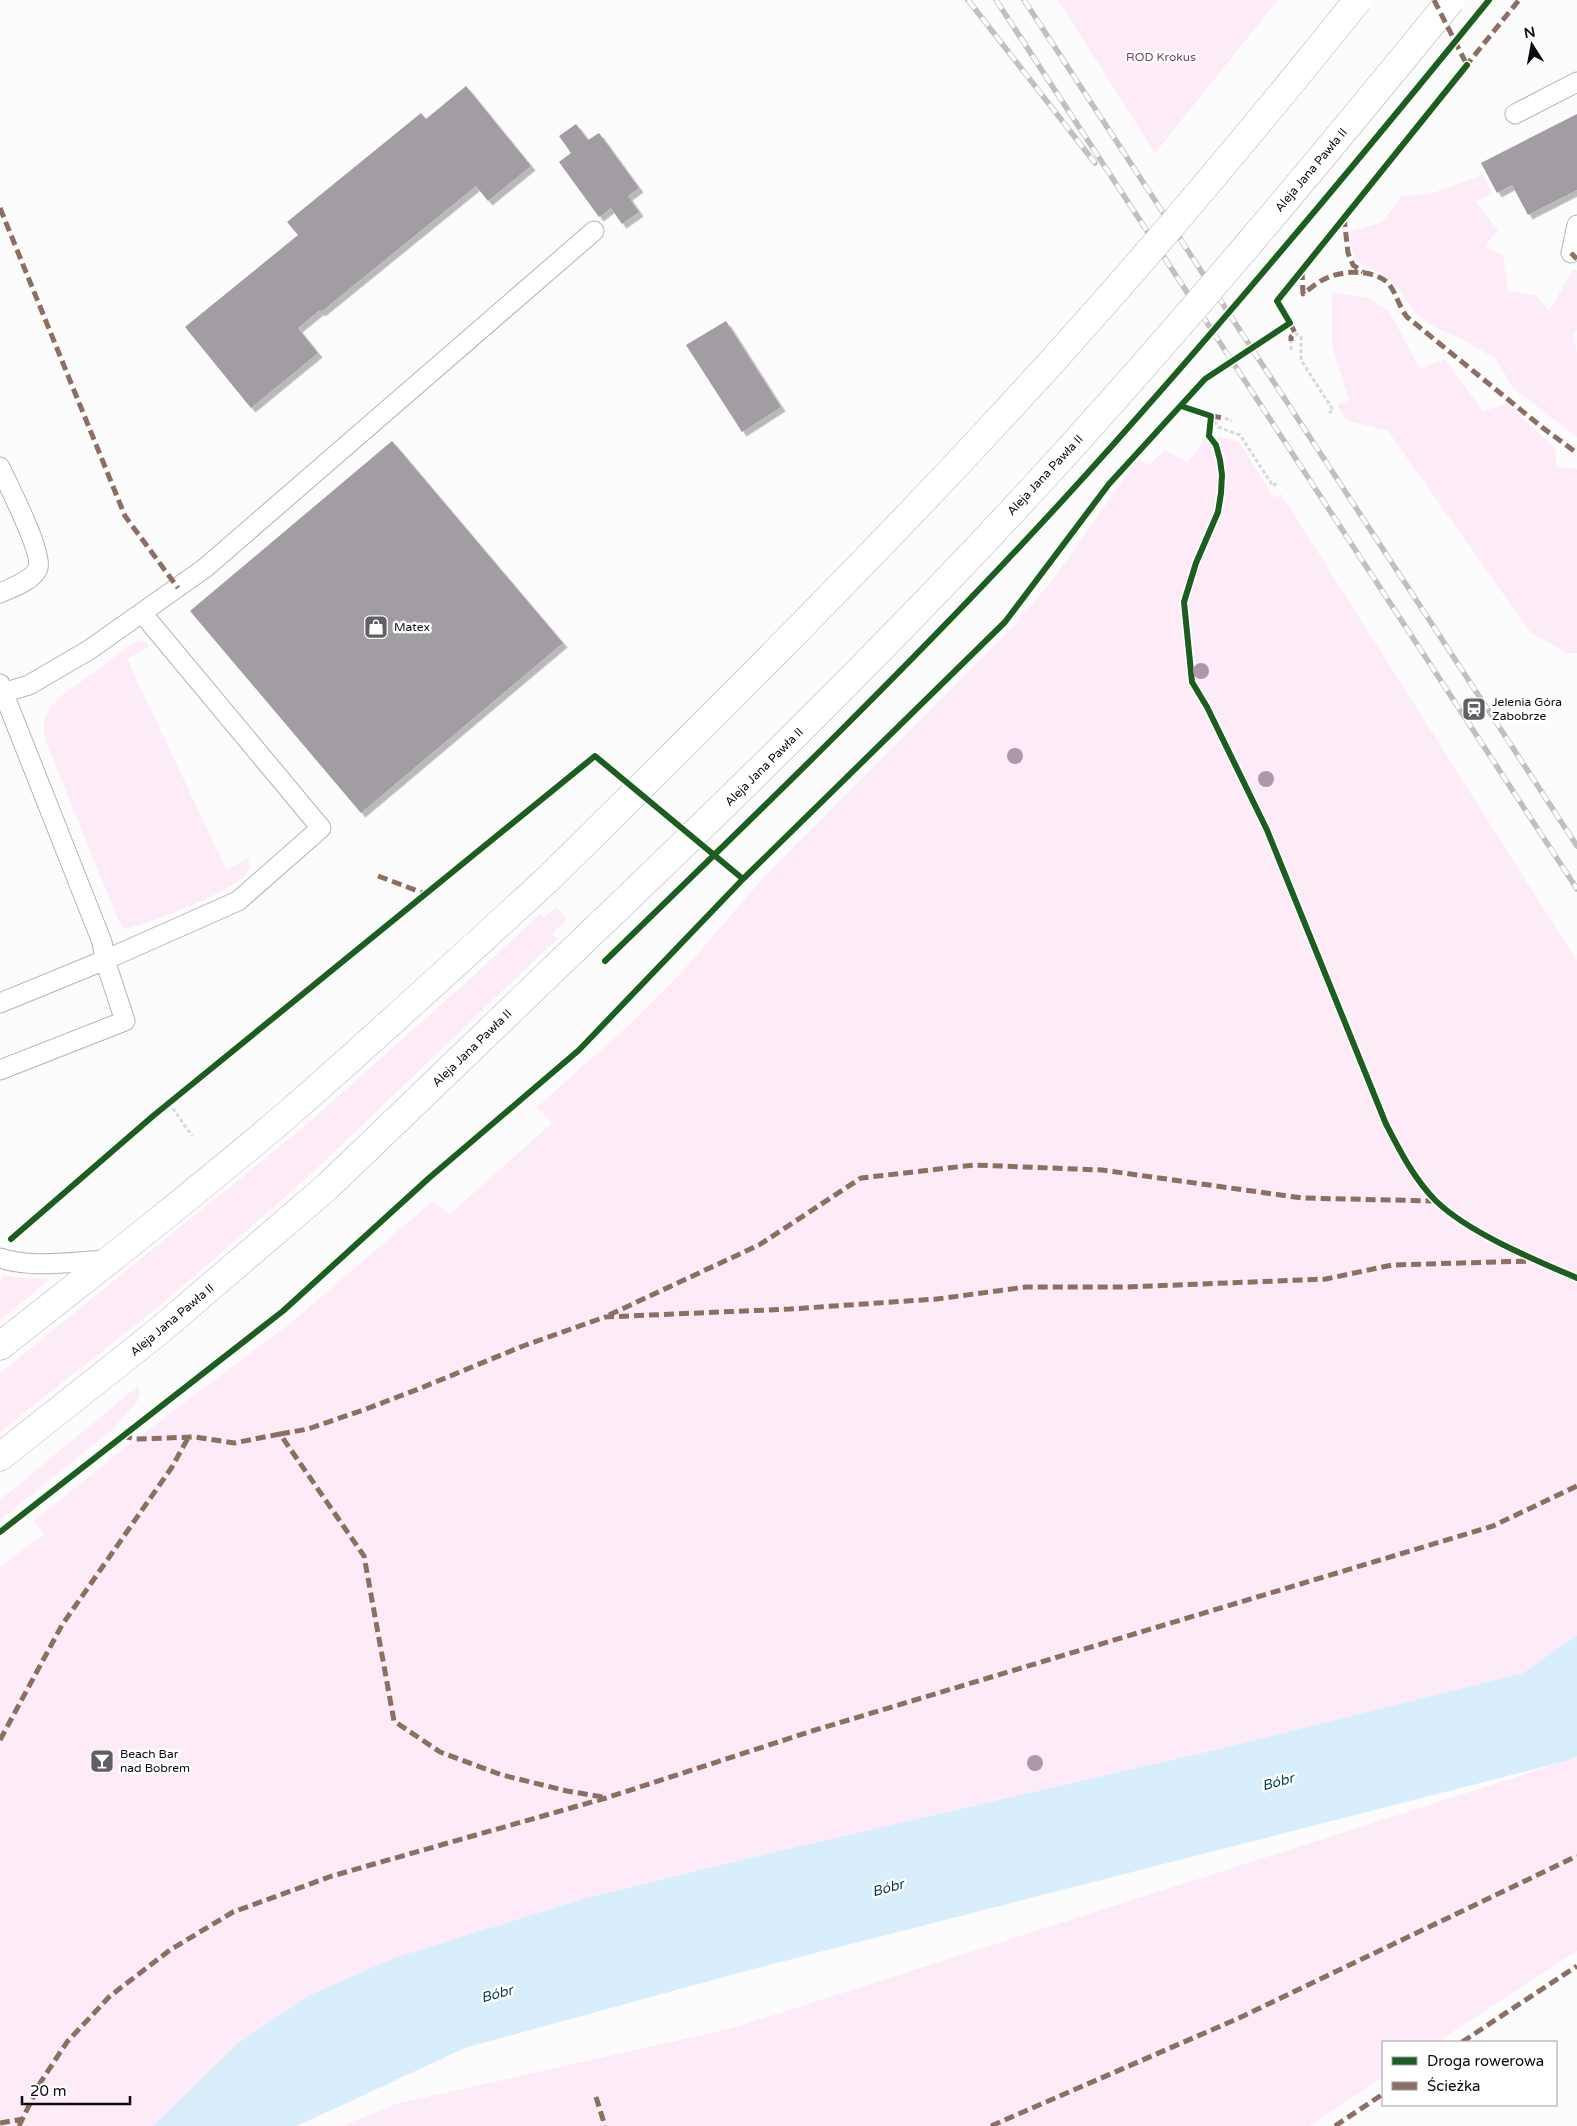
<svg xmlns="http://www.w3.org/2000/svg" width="1577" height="2126" font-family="'Varela Round',sans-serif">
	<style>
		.green { fill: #fdebf8 }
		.water { fill: #d8eefd }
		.building { fill: #a19da3; filter: url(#shadow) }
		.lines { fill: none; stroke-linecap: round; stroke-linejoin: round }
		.lane-casing { stroke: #b4b4b9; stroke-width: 21 }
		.primary-casing { stroke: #b4b4b9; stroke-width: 29 }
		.path { stroke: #d9d9da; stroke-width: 3; stroke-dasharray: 4 2.5; stroke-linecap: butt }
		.lane { stroke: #fff; stroke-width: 19 }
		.primary { stroke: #fff; stroke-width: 28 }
		.rail-casing { stroke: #c0c0c0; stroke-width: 5.5 }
		.rail { stroke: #fff; stroke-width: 4; stroke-dasharray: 11; stroke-linecap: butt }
		.primary-bridge-casing { stroke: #b4b4b9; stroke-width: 29; stroke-linecap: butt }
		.primary-bridge { stroke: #fff; stroke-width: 28 }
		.quiet { stroke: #8d6e63; stroke-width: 5; stroke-dasharray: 10 5; stroke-linecap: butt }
		.cycleway-casing { stroke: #fff; stroke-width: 9 }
		.cycleway { stroke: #1b5e20; stroke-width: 6 }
		.tree { fill: #b096aa }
		.labels { text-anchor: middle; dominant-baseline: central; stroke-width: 5; stroke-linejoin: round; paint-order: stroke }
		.park-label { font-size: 12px; fill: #724267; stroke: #fff }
		.street-label { font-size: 12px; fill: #0b0a13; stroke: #fff }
		.poi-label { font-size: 12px; fill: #0b0a13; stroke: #fff; text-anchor: start }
		.water-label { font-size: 14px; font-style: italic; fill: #073a54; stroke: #fff }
	</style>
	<defs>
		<filter id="shadow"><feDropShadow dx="4.5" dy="4.5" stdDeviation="0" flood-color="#0004"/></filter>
	</defs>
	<rect width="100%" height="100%" fill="#fcfcfc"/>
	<path class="green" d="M1058 0H1278L1155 153Z
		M1483 175 1492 193 1476 202 1498 230 1485 246 1503 256 1508 291 1537 296 1549 311 1573 270 1577 271V330L1573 335 1577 354V437L1513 388 1496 359 1462 339 1432 326 1414 312 1400 290 1382 274 1356 261 1351 247 1349 232 1382 222 1402 196 1430 194Z
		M1332 292 1368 298 1389 311 1420 369 1445 359 1483 411 1507 404 1554 447 1557 467 1577 469V653H1567L1531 633 1388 431 1346 420 1337 405 1349 400 1332 344Z
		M1220 437 1239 442 1274 498 1281 494 1577 961V1635L1523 1673 1227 1747 741 1860 586 1898 306 1997 238 2043 153 2126H0V1567L44 1534 33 1521 136 1439 294 1320 433 1201 450 1214 552 1123 537 1107 628 1026 682 972 763 878 1017 623 1057 574 1138 459 1149 465 1165 450 1188 462 1204 440Z
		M138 640 146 642 149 647 127 659 226 869 248 859C250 864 250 869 247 873 233 892 149 924 125 929L121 925 118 919 48 747C40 724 44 713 61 696Z
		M556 907 567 919 552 934 557 939 314 1171 249 1229 147 1316 0 1432V1373L300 1130 470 979 540 914 544 918Z
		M3 1275 25 1278H47L49 1280 0 1320V1281Z
		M138 1386 140 1392 137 1402 112 1430 0 1520V1500Z
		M1577 1756V1951L1437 2042H1383V2077L1309 2126H342L396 2104 733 2028 1566 1761Z"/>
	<path class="water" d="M1577 1635V1756L1566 1761 749 1970 465 2048 297 2126H153L238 2043 306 1997 394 1958 586 1898 741 1860 1227 1747 1523 1673Z"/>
	<path class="building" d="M466 86 531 166 488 201 476 186 321 312 320 310 298 328 318 353 251 408 185 327 298 235 287 222 421 113 426 119Z
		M1577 114V190L1528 215 1512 185 1497 193 1481 163Z
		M576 124 588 140 599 133 639 188 628 196 639 212 622 224 611 208 599 217 559 162 571 153 559 136Z
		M726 321 781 407 742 432 686 345Z
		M392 441 563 643 361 813 190 611Z"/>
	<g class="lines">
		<g class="lane-casing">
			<path id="lane" d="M1515 114 1577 82
				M1571 253 1577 225
				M0 467C8 485 43 552 38 568 33 581 11 588 0 593
				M0 684 102 942 105 960 0 1003
				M0 694 29 685 89 650 205 568 594 231
				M0 1070 125 1021 105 960 238 901 321 828 142 613
				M0 1258C32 1269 76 1261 110 1260"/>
		</g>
		<g class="primary-casing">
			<path id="primary" d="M0 1346C97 1270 194 1194 288 1114 376 1037 462 958 548 879
				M0 1457 159 1331 327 1187 585 939"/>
		</g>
		<path class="path" d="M1295 333 1301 337V360L1333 410 1329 413
			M1291 350V341
			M1211 416 1218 427 1240 435 1273 486 1277 483
			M1225 418 1232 421
			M169 1103 192 1136"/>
		<use href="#lane" class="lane"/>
		<use href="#primary" class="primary"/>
		<g class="rail-casing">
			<path id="rail" d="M968 0 1095 163
				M996 0 1577 889
				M1024 0 1577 846"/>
		</g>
		<use href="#rail" class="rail"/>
		<g class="primary-bridge-casing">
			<path id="primary-bridge" d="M548 879C698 731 847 583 990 429 1119 291 1240 147 1358 0
				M585 939C742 789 896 638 1042 479 1184 324 1318 163 1451 0"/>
		</g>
		<use href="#primary-bridge" class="primary-bridge"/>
		<path class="quiet" d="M1434 0 1467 65
			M1465 67 1519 0
			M0 208 125 516 178 588
			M1344 217 1348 253 1353 265 1363 272
			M1571 253 1577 259
			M1302 270 1303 294C1311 288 1320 280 1329 277 1346 270 1374 270 1388 283 1396 292 1399 307 1407 317L1543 428 1577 453
			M1290 323 1295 333 1291 337V341
			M1211 416 1225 418
			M378 876 426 894
			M609 1315 759 1245 861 1178 974 1165 1102 1170 1302 1198 1436 1201
			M280 1434 308 1429 366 1409 421 1388 523 1346 605 1317 790 1309 937 1299 1026 1287H1126L1326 1279 1392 1265 1531 1261
			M122 1436 136 1439 195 1437 234 1443 280 1434 364 1556 394 1721 440 1752 502 1775 567 1791 603 1797
			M0 1740 62 1625 172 1467 188 1438
			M1462 2042 1577 1966
			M596 2097 605 2126
			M0 2123 23 2119
			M19 2126 40 2083 67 2042 110 1996 170 1950 233 1912 332 1876 606 1798 812 1731 1493 1526 1577 1486
			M991 2126 1239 2018 1577 1856
			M1335 2126 1383 2094"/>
		<g class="cycleway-casing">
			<path id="cycleway" d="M1181 406 1211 416 1209 436 1216 445 1220 460 1222 475 1221 493 1218 512 1196 563 1184 602 1192 682 1207 707 1267 830 1386 1124C1400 1151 1414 1179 1436 1201 1469 1233 1535 1260 1577 1278
				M605 961C761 810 917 659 1063 500 1211 338 1351 170 1489 0
				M11 1239 153 1116 595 756 743 879
				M0 1532 283 1311 429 1178 579 1050 743 879 1005 622 1109 484 1205 379 1290 323 1277 301 1467 65"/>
		</g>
		<use href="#cycleway" class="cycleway"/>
	</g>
	<g class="tree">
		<circle cx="1201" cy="671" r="8"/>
		<circle cx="1015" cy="756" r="8"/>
		<circle cx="1266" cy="779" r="8"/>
		<circle cx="1035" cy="1763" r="8"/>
	</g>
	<defs>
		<g id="shop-square" transform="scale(1.25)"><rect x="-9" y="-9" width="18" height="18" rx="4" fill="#5f5f65" stroke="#fff"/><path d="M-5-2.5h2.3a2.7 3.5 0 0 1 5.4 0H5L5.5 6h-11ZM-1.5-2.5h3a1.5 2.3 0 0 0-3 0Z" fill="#fff"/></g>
		<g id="station-square" transform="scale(1.25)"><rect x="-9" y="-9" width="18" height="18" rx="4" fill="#5f5f65" stroke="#fff"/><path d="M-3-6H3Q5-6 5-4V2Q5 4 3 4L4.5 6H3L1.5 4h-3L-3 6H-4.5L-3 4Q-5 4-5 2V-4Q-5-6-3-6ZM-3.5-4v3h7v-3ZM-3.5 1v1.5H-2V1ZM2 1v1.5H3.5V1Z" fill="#fff"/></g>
		<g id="bar-square" transform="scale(1.25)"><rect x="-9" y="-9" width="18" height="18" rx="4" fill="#5f5f65" stroke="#fff"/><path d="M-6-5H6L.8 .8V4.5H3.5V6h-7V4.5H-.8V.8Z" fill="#fff"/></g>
	</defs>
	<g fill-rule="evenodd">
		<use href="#shop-square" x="376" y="627"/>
		<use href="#station-square" x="1474" y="709"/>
		<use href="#bar-square" x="102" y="1761"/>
	</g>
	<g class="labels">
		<g class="park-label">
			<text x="1161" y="57">ROD Krokus</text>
		</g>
		<g class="street-label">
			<text transform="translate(1311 170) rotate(-50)">Aleja Jana Pawła II</text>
			<text transform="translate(1045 475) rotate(-47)">Aleja Jana Pawła II</text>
			<text transform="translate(764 767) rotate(-45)">Aleja Jana Pawła II</text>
			<text transform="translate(472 1048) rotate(-44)">Aleja Jana Pawła II</text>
			<text transform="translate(172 1320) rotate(-40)">Aleja Jana Pawła II</text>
		</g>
		<g class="poi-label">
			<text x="394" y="627">Matex</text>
			<text x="1492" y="702">Jelenia Góra<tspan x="1492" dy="14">Zabobrze</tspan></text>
			<text x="120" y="1754">Beach Bar<tspan x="120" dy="14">nad Bobrem</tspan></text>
		</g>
		<g class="water-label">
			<text transform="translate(1278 1782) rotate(-15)">Bóbr</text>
			<text transform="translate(888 1888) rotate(-15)">Bóbr</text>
			<text transform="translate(497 1994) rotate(-15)">Bóbr</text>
		</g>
	</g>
	<rect x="1382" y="2041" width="175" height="65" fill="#ffffff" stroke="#9d9da1"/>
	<rect x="1392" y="2057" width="25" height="8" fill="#1b5e20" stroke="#9d9da1"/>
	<text x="1427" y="2066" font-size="15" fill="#0b0a13">Droga rowerowa</text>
	<rect x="1392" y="2082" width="25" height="8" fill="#8d6e63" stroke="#9d9da1"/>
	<text x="1427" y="2091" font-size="15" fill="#0b0a13">Ścieżka</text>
	<g transform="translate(1532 45) rotate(349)" stroke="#ffffff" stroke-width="4" paint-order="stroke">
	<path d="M0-4L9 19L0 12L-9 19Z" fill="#0b0a13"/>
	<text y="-8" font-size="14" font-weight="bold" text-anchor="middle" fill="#0b0a13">N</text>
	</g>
	<path d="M22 2096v8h108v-8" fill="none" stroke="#0b0a13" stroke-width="2.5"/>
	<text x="30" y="2096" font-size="15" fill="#0b0a13" stroke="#ffffff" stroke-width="4" paint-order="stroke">20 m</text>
</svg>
